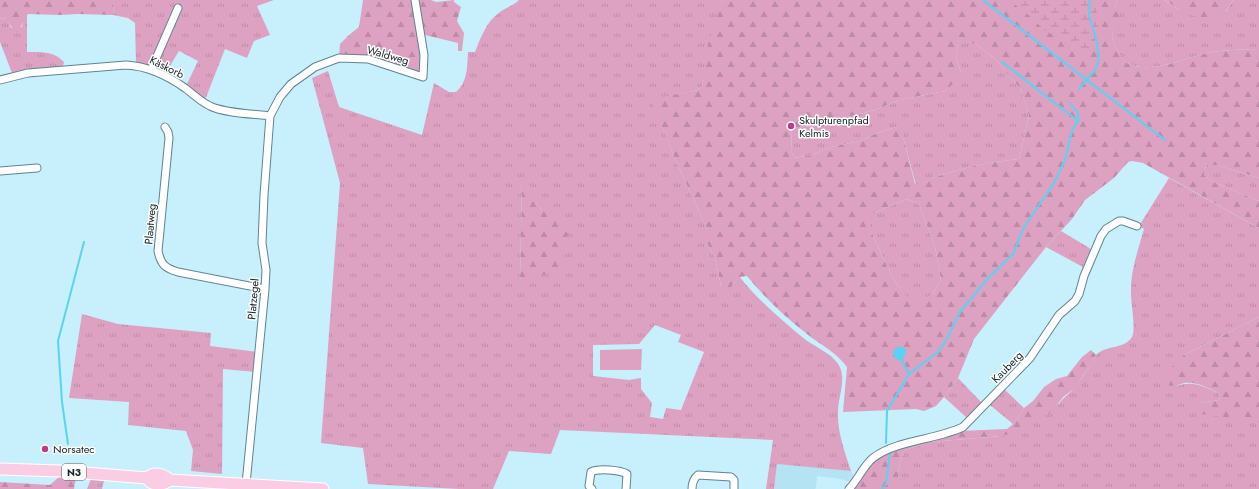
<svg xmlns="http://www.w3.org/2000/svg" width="1259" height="489" font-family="Jost,sans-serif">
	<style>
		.built { fill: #b4e3f3 }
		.grass { fill: url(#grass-tufts); fill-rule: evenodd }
		.forest { fill: url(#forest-firs); fill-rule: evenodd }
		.wetland { fill: url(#wetland-marsh) }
		.pitch { fill: #dda2c1 }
		.water { fill: #58d3f6 }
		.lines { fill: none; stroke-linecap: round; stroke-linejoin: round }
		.stream { stroke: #58d3f6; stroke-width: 2 }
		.minor-casing { stroke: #608490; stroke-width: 9 }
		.primary-casing { stroke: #fff; stroke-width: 13 }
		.minor { stroke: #fff; stroke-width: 7 }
		.primary { stroke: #fbcde5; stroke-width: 11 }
		.poi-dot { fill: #ba3c89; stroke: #fff; stroke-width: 1.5 }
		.labels { text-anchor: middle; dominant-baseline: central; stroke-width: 3; stroke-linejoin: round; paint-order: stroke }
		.shield { fill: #fff; stroke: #5a6468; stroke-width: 1 }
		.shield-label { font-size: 10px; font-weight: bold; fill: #132227 }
		.street-label { font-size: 11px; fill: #132227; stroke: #fff }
		.poi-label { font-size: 11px; fill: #132227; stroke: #fff; text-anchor: start }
	</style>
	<defs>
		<pattern id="grass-tufts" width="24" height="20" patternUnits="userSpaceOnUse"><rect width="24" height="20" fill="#dda2c1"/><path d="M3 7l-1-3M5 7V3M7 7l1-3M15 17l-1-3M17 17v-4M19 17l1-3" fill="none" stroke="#bd8ba6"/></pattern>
		<pattern id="forest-firs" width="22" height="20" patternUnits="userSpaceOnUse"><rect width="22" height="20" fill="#dda2c1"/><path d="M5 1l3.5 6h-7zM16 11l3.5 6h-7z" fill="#bd8ba6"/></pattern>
		<pattern id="wetland-marsh" width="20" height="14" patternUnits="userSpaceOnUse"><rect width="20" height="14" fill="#dda2c1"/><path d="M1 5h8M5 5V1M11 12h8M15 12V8" fill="none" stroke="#bd8ba6"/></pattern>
	</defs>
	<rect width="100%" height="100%" fill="#c8effc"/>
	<path class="built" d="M777 464 842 469 851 471 853 474V477L852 482 836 478 817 476 816 488 815 489H774Z"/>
	<path class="grass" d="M114 0H274L257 6 270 35 254 41 247 58 225 49 205 100 186 86 198 61 179 51 165 74 136 63 135 23 128 18 113 15Z
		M519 0H722L702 87 694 91 652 100 675 159 703 220 707 230V243L715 258 721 286H732L739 276C757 299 780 319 802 337 814 347 837 355 841 370 845 383 838 398 838 412 837 431 845 453 851 471L777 464 774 489H766L773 440 560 430 551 454 509 451 493 489H459L368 484 363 448 321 443 340 183 312 78 328 71 339 107 422 135 434 83 449 92H456C468 82 467 66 468 52H475C481 37 486 22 500 12 507 7 513 6 519 0ZM522 182 542 211 521 280 520 279ZM655 325 681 335 678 342 704 352 681 410 666 408 663 419 650 417 652 403 641 389V378L629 380 593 376V345L639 344Z
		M1118 0H1164L1179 10 1226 12 1233 0H1259V49C1241 49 1224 50 1207 53 1185 58 1148 75 1127 63 1123 61 1121 57 1119 53 1108 36 1112 32 1118 14L1115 5Z
		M27 14V52C41 52 54 51 64 62L63 66 59 68 12 73 0 42V19L4 18 8 21 11 28 22 27 23 19Z
		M959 37 977 45 998 61 1007 74 1021 89 1029 116 1019 159C992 162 965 167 939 176 930 179 925 184 916 185L901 130 896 127 875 134 860 141 831 147 812 155 794 158 791 151 792 129 811 126 875 110 900 100 945 91 961 73 956 56Z
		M1207 165H1216L1259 178V201L1211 181 1204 175V169Z
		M1169 178 1259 228V317L1184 355 1177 386C1192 380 1205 387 1219 393L1220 397 1219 400 1200 403 1246 420 1259 423V489H898V472L903 453 905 450 930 442 1002 436 1007 434 1059 404C1064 396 1070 394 1075 387 1081 380 1086 372 1091 364 1093 361 1095 357 1097 354 1107 345 1125 349 1132 337 1136 329 1131 304 1131 294 1130 272 1138 250 1144 229L1139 226Z
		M907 199 919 204 935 247 941 279 933 294 914 305 897 285 885 262 871 231V214Z
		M1061 231 1091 249 1083 267 1046 247Z
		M82 314 118 324 211 333 210 346 259 352 257 372 223 369 222 474 191 471 193 450 186 431 128 425 129 402 69 398Z
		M958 378 982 403 967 418 944 397Z
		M1004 389 1024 408 1013 424 990 405Z
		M91 479 104 481 102 489H87Z"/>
	<path class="forest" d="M0 0H114L113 15 78 14 59 15 28 14C22 20 23 26 17 32 10 28 10 22 4 18L0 19Z
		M363 0H431L436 2 454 0V2L461 7 457 21 464 33 462 51H458V43L421 34 423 77 368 59 339 58 340 44 349 35 359 27Z
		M722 0H1118L1115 5 1119 14C1112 32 1108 36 1119 53 1121 56 1123 61 1127 63 1148 75 1185 58 1207 53 1224 50 1241 49 1259 49V178L1216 165H1207L1204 169V175L1211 181 1259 201V228L1143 163 1132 161 1128 162 1114 178 1085 200 1072 219 1046 247 974 339 958 378 944 397 936 406 924 411 916 409 843 412 847 367C835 351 822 346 807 334 785 317 764 297 747 276L739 277 726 293 722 290 715 258 707 243V230L703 220 675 159 651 99 694 91 702 87 704 77 708 44ZM959 38 977 45 998 61 1007 74 1021 89 1029 116 1019 159C992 162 965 167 939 176 930 179 925 184 915 184L901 129 896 127 875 134 860 141 831 147 812 155 794 158 791 151 792 129 811 126 875 110 900 100 945 91 954 83 961 73 956 56ZM907 199 919 204 935 247 941 279 933 294 914 304 897 285 885 262 871 231V214Z
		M1164 0H1233C1229 6 1226 14 1219 17 1209 22 1189 15 1179 10 1174 7 1170 3 1164 0Z
		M522 181 542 211 570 225 560 271 520 280Z
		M1259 317V423L1202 414 1198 411 1196 407 1200 403 1219 400 1220 397 1219 393C1209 388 1195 381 1184 383 1178 385 1175 387 1168 385L1165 376 1170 369 1184 355Z
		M1091 350 1096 355 1092 363 1075 388 1063 397 1053 411 1019 431 1002 436 930 442 905 450 903 453 898 472V489H852L873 461 889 451 959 431 1007 429 1013 424 1024 408 1033 401 1044 387 1056 379 1067 376 1082 357Z
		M60 476 76 477 74 489H0V482L50 485Z"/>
	<path class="wetland" d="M1009 0H1092C1099 10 1102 36 1092 45 1089 48 1085 50 1082 52L1071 49 1059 38 1044 30 1031 17Z"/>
	<path class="pitch" d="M642 349 641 370H600V350Z"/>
	<path class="water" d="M897 347H902L906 349 905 355 902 361 895 359 893 352Z"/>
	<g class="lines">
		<path class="stream" d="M983 0 1165 140
			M1002 62 1078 121
			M1079 89 1095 70 1099 59 1096 38 1089 16 1090 0
			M902 361 909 374
			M886 443 887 411 909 374 938 352 947 339 959 313 989 277 1013 254 1024 227 1054 183 1065 160 1072 131 1078 121V113L1070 103
			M68 444 62 402 58 341 84 242
			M882 489 886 484 890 453"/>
		<g class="minor-casing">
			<path id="minor" d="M151 70 178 8
				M0 80 28 73 126 65C147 66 168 76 185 88 193 94 201 102 210 106 223 113 255 114 270 116
				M165 127 168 132 169 138 158 251C161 265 165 268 178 272L265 289
				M0 171 37 168
				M246 484 265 289 266 270 262 243 264 195 270 116 280 97 291 84 315 67 339 58 368 59 423 77 424 55 415 0
				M592 489 589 486 591 472C598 468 620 470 627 474L626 489
				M692 489C692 483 693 479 698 475L731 477 734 480V489
				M849 489C858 480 863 466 873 458 896 440 936 440 963 427L1030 358 1059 315 1075 301 1079 294 1084 276 1101 236 1106 229 1119 221H1123L1137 226"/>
		</g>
		<g class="primary-casing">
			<path id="primary" d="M0 469 60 471 147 478C154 471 163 474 170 480L323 489
				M147 478C152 486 162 486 170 480"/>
		</g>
		<use href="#minor" class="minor"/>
		<use href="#primary" class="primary"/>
	</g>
	<g class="poi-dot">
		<circle cx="791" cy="126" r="4"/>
		<circle cx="45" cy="449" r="4"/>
	</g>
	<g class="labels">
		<rect class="shield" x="62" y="464" width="24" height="16" rx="3"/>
		<g class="shield-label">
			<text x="74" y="472">N3</text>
		</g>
		<g class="street-label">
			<text transform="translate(388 55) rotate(16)">Waldweg</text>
			<text transform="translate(167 67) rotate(26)">Käskorb</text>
			<text transform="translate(150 224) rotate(-85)">Plaatweg</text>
			<text transform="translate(253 299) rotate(-85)">Platzegel</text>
			<text transform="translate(1007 367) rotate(-46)">Kauberg</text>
		</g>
		<g class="poi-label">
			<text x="799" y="120">Skulpturenpfad<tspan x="799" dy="13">Kelmis</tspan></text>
			<text x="53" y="449">Norsatec</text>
		</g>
	</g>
</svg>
